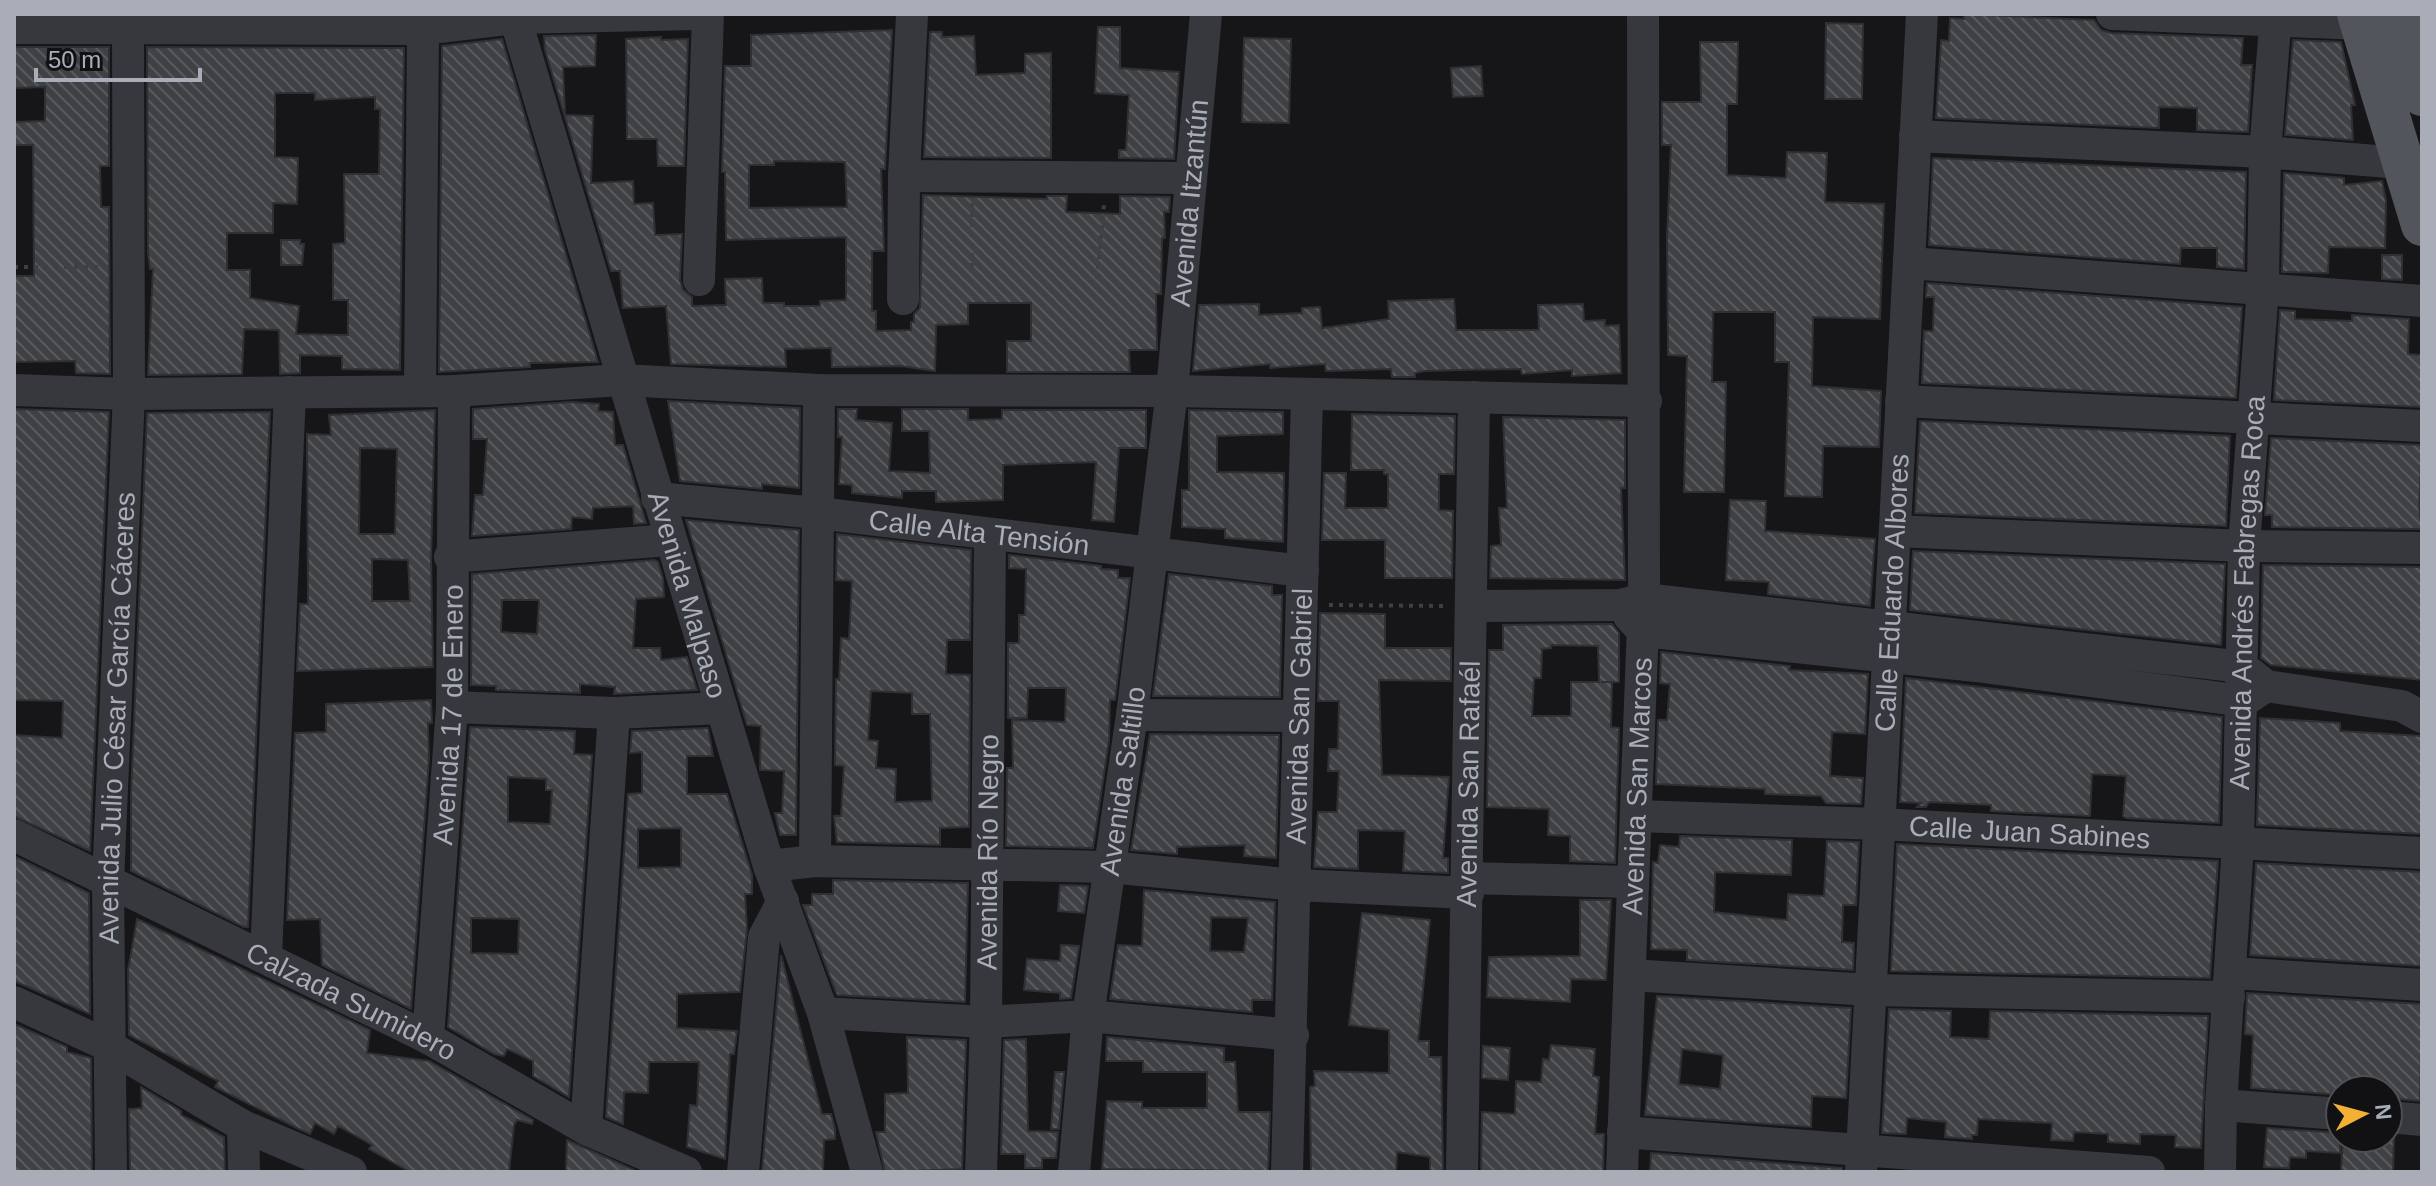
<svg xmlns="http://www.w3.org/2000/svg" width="2436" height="1186" font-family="Helvetica,sans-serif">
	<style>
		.building { fill: url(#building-back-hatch); stroke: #303034; stroke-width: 2; fill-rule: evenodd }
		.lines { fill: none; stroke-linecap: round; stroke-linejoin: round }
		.path { stroke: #3d3f44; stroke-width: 4; stroke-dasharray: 4 6; stroke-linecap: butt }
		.minor { stroke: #37383d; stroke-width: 32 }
		.major { stroke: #53555c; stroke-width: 42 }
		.labels { text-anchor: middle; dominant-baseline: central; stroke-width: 8; stroke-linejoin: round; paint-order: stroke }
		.street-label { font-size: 28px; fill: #a8adb8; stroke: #111113 }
	</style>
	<defs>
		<pattern id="building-back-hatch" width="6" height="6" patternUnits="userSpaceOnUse" patternTransform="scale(2)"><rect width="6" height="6" fill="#404145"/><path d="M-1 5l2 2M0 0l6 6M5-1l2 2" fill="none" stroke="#595a5e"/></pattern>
	</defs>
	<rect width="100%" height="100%" fill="#161618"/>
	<path class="building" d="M1964 14 2094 20 2101 30 2111 33 2243 38 2241 65H2252L2248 132 2197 130V108L2159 107V128L1936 118 1941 40 1949 41 1950 18 1964 19Z
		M1826 23 1863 24 1862 99H1825Z
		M1098 27H1120V68L1179 72 1174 159 1119 158V150H1126L1129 95 1095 93Z
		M892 30 885 169H881L884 251H872V311H876V331L911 330V322H914V314L920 308 923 195 1047 199V196H1067L1066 212 1120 214V196L1170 197 1169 212H1164L1165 238H1162L1161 294H1156L1157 350H1129L1130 372H1007V341H1031V303H968V324L936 325 935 371 901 366 832 367 831 348 785 349 786 367 671 364 666 306 623 308 620 271H611L545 50 544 36 596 35 595 66 563 67 565 115 593 116 591 183 633 181 634 204 653 203 655 235 682 234 680 280 683 290 692 297V306L726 305 725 279 762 278 763 303H784V306H820V301L846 300V237L726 240 725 172H722L725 66H751V35ZM774 161 845 162 847 207 749 208V165H774Z
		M930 32H942V37L974 36 976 75 1025 73V54L1051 53V158L924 157Z
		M661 37V40L688 39 684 166H658L657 139H627L626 39Z
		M1244 38 1291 39 1289 123 1242 122Z
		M502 39 598 362 530 363V367L439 372 442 46Z
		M2293 40 2341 42 2355 105H2351L2353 140 2285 135Z
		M1700 42H1738L1737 104H1727V175L1786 178 1787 152 1827 153 1825 202 1884 204 1880 319 1813 317 1812 386 1881 391 1879 447 1823 446 1822 497 1785 496 1789 362H1775V312H1713L1712 382H1726L1724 492H1684L1687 356 1668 355 1667 238 1671 145H1662V102H1701Z
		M14 47H109V166H100L101 207H109L110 374 76 373 75 361 14 362V276H34L33 145H14V122L45 121V87L14 88Z
		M147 47 404 48 400 370 342 369V356L300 355V373L280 374 279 330 244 329 242 374 148 375 153 269H150L148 253ZM275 93H315V100L375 97V109H380L379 174H344L345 243 333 244V300H348V335L296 334 299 306 250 298V270H227V233H273V203L297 204 298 158 275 157Z
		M1481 66 1483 96 1453 97 1451 68Z
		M1933 158 2246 172 2244 269 2217 267V248H2181L2180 264 1929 245Z
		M2284 173 2344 178V185L2382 181 2386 201 2385 248 2329 247 2328 273 2282 272Z
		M281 240H300V244H304L302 265H281Z
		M2382 255H2402V280L2382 279Z
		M1927 283 2242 307 2236 398 1922 383 1924 331H1933L1934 297H1926Z
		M1454 299 1456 330H1539L1538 305 1583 304 1584 321 1605 320V326L1619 325 1621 373 1572 376V370L1522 374 1521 369 1459 370 1425 371 1415 373V377H1392L1391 369 1326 371 1325 364 1270 368V364L1193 371 1199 305 1259 304V315L1302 313V308L1320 307 1322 328 1389 319 1388 301Z
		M2280 310 2295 311V319L2352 321V315L2409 319 2408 354 2422 355V407L2274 400Z
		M668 401 800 408 799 488 762 484V489L680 481Z
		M571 402 599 404 598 411 613 412 615 445H623L646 523 634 524 633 506 593 508 592 519 572 517 571 529 472 536 475 495H483L487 439H473V409Z
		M14 409 109 412 90 851 14 816V735L62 738 63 701 14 700Z
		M838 409H857L856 420 892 423 889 471 930 473 929 431H902V409H968V420L1002 419V410H1146V448H1119L1114 522 1092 520 1096 462 1003 465V500L936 502V491H902V498L852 493V485L839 484 842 437H838Z
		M435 410 431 558 433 667 297 671 300 604H308L307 434 331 435 329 415ZM360 448 397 449 395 534H359ZM372 559 408 560 410 601H372Z
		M1189 410 1283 412V434L1217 436V472L1284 473 1283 542 1225 538V529L1182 527V490H1189Z
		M270 412 248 927H244L131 871V794L147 413Z
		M1352 414 1455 416 1454 474H1439V510L1453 511 1452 578H1385V540H1322L1324 473H1346L1345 508H1388V474H1384V470H1351Z
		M1503 417 1625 420V488H1621L1625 580 1490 578 1491 546 1501 545 1499 508H1507Z
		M1920 421 2230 436 2226 526 1915 513Z
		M2271 438 2422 445 2419 507 2422 529 2272 527V515H2265Z
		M1730 500 1766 501 1765 531 1875 539 1870 606 1768 594 1769 582 1726 580Z
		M686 520 799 530 796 835H780L775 813H782L784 771 760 770 761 726 747 725Z
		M837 534 971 550 970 640H947L946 674 970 675 969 827 940 828V845L837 842 834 816H841L844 766 835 765 836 679 839 680 841 638 849 639 852 581 836 580ZM871 691 912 693V714H930L932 801 895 802 896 769 876 768 878 741 868 740Z
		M1913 551 2225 564 2221 645 1910 610Z
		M1009 555 1101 566V569L1118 570V578H1130L1115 700H1110L1109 740 1093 848 1006 846 1007 768H1013L1012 720 1065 722 1066 688H1028L1027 718H1008V643H1019V615H1025L1026 569 1009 568Z
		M654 560 658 562 663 579 664 597 636 599 633 648H660L661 660 687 657 697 690 614 694 615 687 580 684V693L496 690V686L471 685 472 574ZM502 600H539L537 634 501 632Z
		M2263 565 2422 567V680L2271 665 2261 658Z
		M1169 574 1272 586V595H1282L1280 697 1153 696Z
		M1320 613 1385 614V648H1451V681L1379 680 1382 775 1449 777 1443 858H1448V873L1403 871 1405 831 1358 830V869L1314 867 1318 812H1337L1339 771H1328L1329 749H1338L1339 701H1318Z
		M1612 624 1619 633V682H1601H1612L1611 727 1619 728 1615 863 1570 861V836L1548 835 1549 809 1487 807 1489 650H1503V625ZM1551 645 1598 646 1599 682H1571V716H1532L1534 678H1541L1542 649 1551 648Z
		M1661 652 1790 666 1789 670 1868 674 1865 734 1832 732 1830 776 1863 778 1861 804 1826 803 1821 796 1765 794V789L1656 784 1658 720H1667L1670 684 1660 683Z
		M1906 678 2222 717 2219 823 2126 818 2123 816 2126 776 2092 774 2090 816 1991 811V805L1929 802 1926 807H1917L1921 803 1900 802Z
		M431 700 432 723H428L429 759 411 1009 322 965 320 919 287 920 295 733 326 732V704Z
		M2260 718 2340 723V731L2422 736V834L2257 825Z
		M470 727 575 731 574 754 592 755 569 1097 533 1076V1061L507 1049 504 1056 494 1054 448 1027ZM508 777 546 779V790H552L550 824 508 822ZM471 918 519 919 518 954 471 953Z
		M708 728 713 756H687V794H727L752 875V894H745L747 929 740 992 677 994V1028L737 1031 734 1054H730L725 1159 687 1147 690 1105 697 1106 699 1062H649L648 1093 624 1092 623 1124 606 1117 628 794 642 793V752L630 753 632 731ZM681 828V867L638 868V829Z
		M1150 734 1279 735 1276 858 1244 856 1245 845 1177 847V854L1131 850Z
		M1680 836 1792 840 1791 875 1715 872 1714 912 1787 920 1788 894 1824 896 1827 841 1859 842 1856 905H1843L1842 942 1854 943 1853 970 1687 960V950L1651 949 1653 862 1658 863 1660 845 1679 847Z
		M1897 844 2218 861 2210 978 1891 971Z
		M14 856 89 893 90 1014 14 981Z
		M2256 863 2422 872V966L2250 955Z
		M833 880 968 883 965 1002 837 995 803 905H812V894H833Z
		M1060 885 1088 886 1084 913 1058 911Z
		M1144 890 1275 902 1272 1000H1252V1012L1110 999 1118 945 1142 946ZM1211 917 1248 918 1244 952 1210 951Z
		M1580 900H1611L1606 980 1571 979 1570 1002 1487 997 1489 957 1580 956Z
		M1362 913 1430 920 1418 1041H1429V1057H1441L1443 1172H1430V1157L1397 1152 1396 1172H1311L1310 1087 1315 1086 1314 1071 1389 1073V1030L1349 1025Z
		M137 919 370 1030 367 1053 429 1061 533 1120 532 1124 517 1120 514 1125 509 1172H410L369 1149 372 1145 338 1126 334 1134 315 1123 310 1134 297 1128 215 1087 218 1081 129 1035 128 970Z
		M1061 945 1079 946 1071 998 1060 999V993L1024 990 1027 959 1060 961Z
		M781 955 822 1114H831L835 1129V1139L824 1140 823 1172 762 1171Z
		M2247 993 2422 1004 2420 1101 2388 1098V1090H2340V1095L2251 1088 2253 1035 2245 1034Z
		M1657 996 1851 1008 1846 1098 1812 1096 1811 1127 1645 1115ZM1682 1049 1723 1055 1720 1089 1679 1084Z
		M1889 1009 1951 1011 1950 1037 1989 1039 1990 1011 2208 1016 2201 1148 2175 1147 2176 1135 2140 1134V1144L2108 1142V1134L2074 1132 2073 1141 2051 1140 2052 1123 2012 1121 1978 1119 1977 1135H1972V1139L1945 1137 1946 1122 1907 1118 1906 1134 1882 1133Z
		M14 1024 67 1047V1052L91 1058 92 1172H14Z
		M907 1037 966 1040 962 1169 885 1172 876 1132H885V1094L908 1093Z
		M1107 1037 1224 1048V1062H1235L1238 1112H1270L1268 1171 1102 1169 1107 1101 1142 1102V1108H1207V1072H1143V1061H1106Z
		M1026 1039 1028 1131 1058 1132 1056 1158H1042V1168H1025V1154H1001L1004 1040Z
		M1551 1045 1595 1049 1593 1076 1599 1077 1595 1134H1604L1603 1172H1481L1482 1112 1515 1114 1516 1081 1541 1082 1543 1059 1549 1060Z
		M1483 1046 1510 1048 1508 1080 1482 1078Z
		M1055 1072H1064L1059 1129H1051Z
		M141 1087 181 1111V1115L224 1137 225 1172H130L129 1109 142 1108Z
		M2267 1128 2340 1133V1153L2306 1151V1158L2290 1157 2289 1168 2264 1167Z
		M2343 1138H2394L2393 1172H2341Z
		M567 1140 634 1170V1172H566Z
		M1651 1153 1842 1168V1172H1650Z"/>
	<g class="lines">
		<path class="path" d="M972 203V268
			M14 267H104
			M1097 279 1104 204
			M1329 605 1444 606"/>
		<g class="minor">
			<path id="s1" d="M514 14 769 866 823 1013 867 1172"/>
			<path d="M2112 14 2362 24"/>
			<path d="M14 28 423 29 515 18 695 14"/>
			<path d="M1915 136 2265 152 2401 163"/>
			<path d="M904 176 1191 178"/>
			<path d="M1909 263 2422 301"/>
			<path d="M699 280 708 14"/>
			<path d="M903 299 904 176 912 14"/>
			<path d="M14 390 129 394 454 391 621 380 819 390 1172 391 1646 401"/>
			<path d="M420 391 423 29"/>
			<path d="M1901 401 2422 426"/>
			<path id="s2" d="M657 498 818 513 1303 571"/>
			<path d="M1895 531 2244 546 2422 548"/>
			<path d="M450 557 670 540"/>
			<path d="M1471 606 1620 605 1644 599 2243 667"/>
			<path d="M1629 616 1643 631 1976 666 2244 701 2266 686"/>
			<path d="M2250 673 2266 686 2402 706 2422 717"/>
			<path d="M452 707 614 713 722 708"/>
			<path d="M1132 715 1297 716"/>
			<path id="s3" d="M1636 816 1880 824 2422 853"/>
			<path id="s4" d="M14 835 428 1038 586 1129 686 1172"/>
			<path d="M815 861 819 390"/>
			<path d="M769 866 815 861 1109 867 1296 885 1468 893"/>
			<path d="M1469 878 1633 882"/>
			<path d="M266 957 290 392"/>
			<path d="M2232 973 2422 985"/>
			<path d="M1630 975 1871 990 2229 997"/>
			<path d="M14 1002 107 1045 243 1126 351 1172"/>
			<path d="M823 1013 986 1022 1088 1016 1293 1035"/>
			<path id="s5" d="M428 1038 452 707 454 391"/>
			<path d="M2221 1105 2340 1114"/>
			<path d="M2388 1117 2422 1120"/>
			<path d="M243 1126 244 1172"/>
			<path d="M586 1129 614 713"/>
			<path d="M1623 1132 2149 1172"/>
			<path id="s6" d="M111 1172 108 882 129 394 128 30"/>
			<path d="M743 1172 764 937 783 901"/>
			<path id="s7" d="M981 1172 986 1022 990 534"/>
			<path id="s8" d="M1074 1172 1088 1016 1132 715 1172 391 1206 14"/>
			<path id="s9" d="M1287 1172 1307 396"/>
			<path id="s10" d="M1462 1172 1474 397"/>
			<path id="s11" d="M1622 1172 1644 599 1643 14"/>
			<path id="s12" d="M1861 1172 1922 14"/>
			<path id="s13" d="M2220 1172 2221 1105 2238 845 2244 546 2263 287 2265 152 2276 14"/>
		</g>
		<path class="major" d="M2358 14 2422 225
			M2398 14 2422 95"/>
	</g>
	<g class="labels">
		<g class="street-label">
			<text stroke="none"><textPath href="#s8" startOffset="976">Avenida Itzantún</textPath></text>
			<text stroke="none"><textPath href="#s2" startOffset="324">Calle Alta Tensión</textPath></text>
			<text stroke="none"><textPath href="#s12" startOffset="580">Calle Eduardo Albores</textPath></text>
			<text stroke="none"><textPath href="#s13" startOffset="580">Avenida Andrés Fabregas Roca</textPath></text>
			<text stroke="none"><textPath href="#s1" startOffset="606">Avenida Malpaso</textPath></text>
			<text stroke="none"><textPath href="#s5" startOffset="324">Avenida 17 de Enero</textPath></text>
			<text stroke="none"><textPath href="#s9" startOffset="456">Avenida San Gabriel</textPath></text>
			<text stroke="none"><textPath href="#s6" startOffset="454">Avenida Julio César García Cáceres</textPath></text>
			<text stroke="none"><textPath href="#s8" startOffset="394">Avenida Saltillo</textPath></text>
			<text stroke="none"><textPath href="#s10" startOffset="388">Avenida San Rafaél</textPath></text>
			<text stroke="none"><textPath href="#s11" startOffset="386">Avenida San Marcos</textPath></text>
			<text stroke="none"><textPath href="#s3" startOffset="394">Calle Juan Sabines</textPath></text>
			<text stroke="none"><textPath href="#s7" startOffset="320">Avenida Río Negro</textPath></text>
			<text stroke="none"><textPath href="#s4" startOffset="376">Calzada Sumidero</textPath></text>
		</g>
	</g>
	<rect width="2436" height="1186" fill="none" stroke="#a8adb8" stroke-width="32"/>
	<g transform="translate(2364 1114) rotate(84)"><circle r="38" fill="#111113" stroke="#4d4f55" stroke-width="2"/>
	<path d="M0-6L14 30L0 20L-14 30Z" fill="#f2b134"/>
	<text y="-12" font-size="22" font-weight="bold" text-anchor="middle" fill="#a8adb8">N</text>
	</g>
	<path d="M36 68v12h164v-12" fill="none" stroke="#a8adb8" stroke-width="4"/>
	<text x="48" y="68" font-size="24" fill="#a8adb8" stroke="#111113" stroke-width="6" paint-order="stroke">50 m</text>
</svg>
